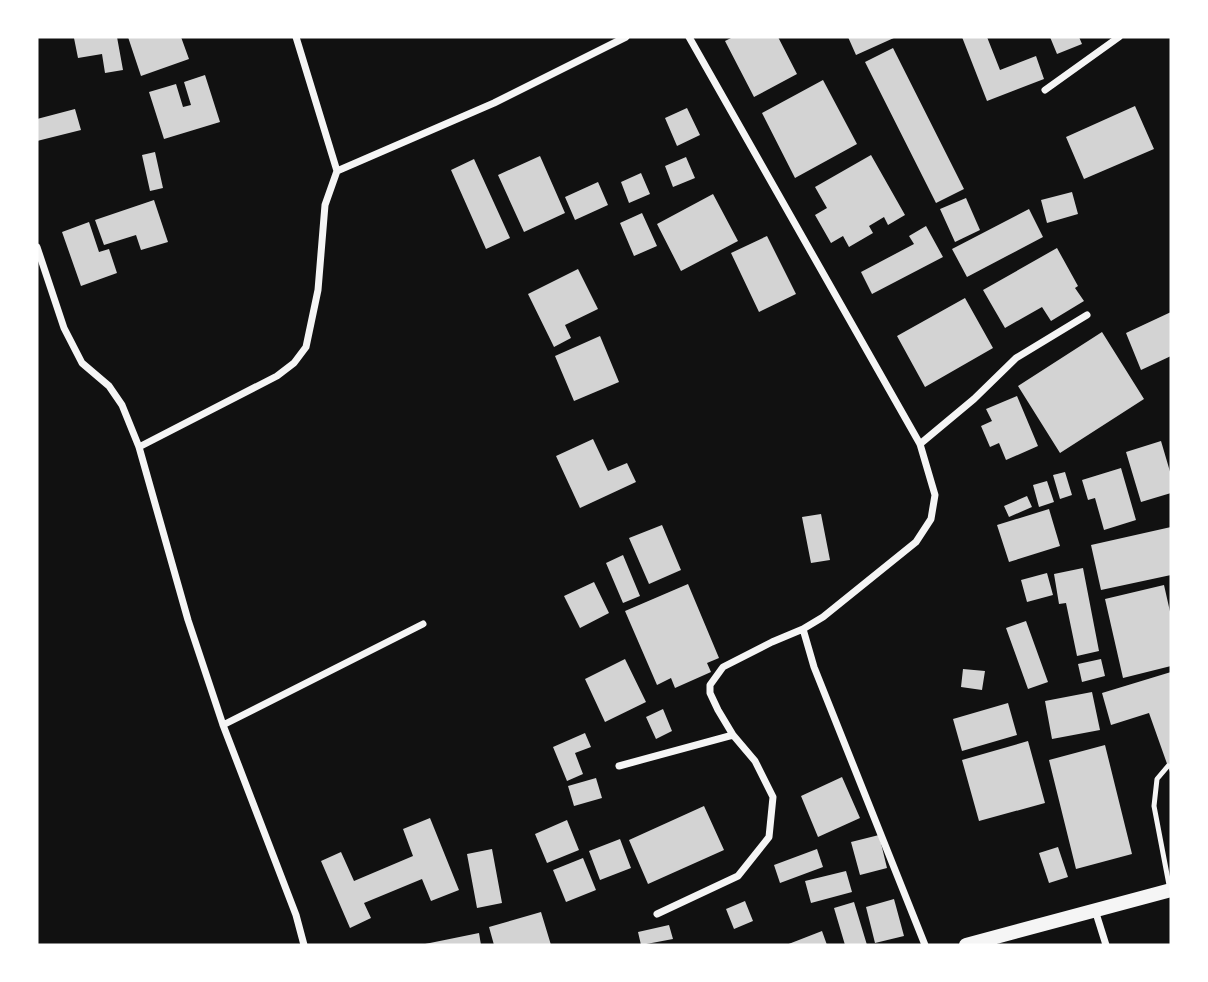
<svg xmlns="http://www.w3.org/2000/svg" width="1208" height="982" font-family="Montserrat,sans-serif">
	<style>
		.building { fill: #d3d3d3 }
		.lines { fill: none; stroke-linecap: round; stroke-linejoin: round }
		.service { stroke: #f5f5f5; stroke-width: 5 }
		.minor { stroke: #f5f5f5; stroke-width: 7 }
		.secondary { stroke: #f5f5f5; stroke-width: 14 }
	</style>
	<rect width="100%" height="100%" fill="#111"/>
	<path class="building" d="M83 37H117L123 70 105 73 102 54 78 58 74 38Z
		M128 37H181L189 59 141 76Z
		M733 37H778L797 74 754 97 725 41Z
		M848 37H896L856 55Z
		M962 37H987L1000 70 1036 56 1044 79 987 101Z
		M1050 37H1079L1082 44 1057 54Z
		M893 48 964 189 936 203 865 62Z
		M205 75 220 122 164 139 149 92 176 84 183 107 191 105 184 82Z
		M823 80 857 144 795 178 762 113Z
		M1135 106 1154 149 1084 179 1066 137Z
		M687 108 700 135 677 146 665 118Z
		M75 109 81 130 37 141V119Z
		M155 152 163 188 150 191 142 155Z
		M871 155 905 215 888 225 884 217 869 226 873 233 849 247 843 236 831 243 815 215 827 208 815 187Z
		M540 156 565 213 524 232 498 175Z
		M686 157 695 178 673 187 665 166Z
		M474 159 510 238 486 249 451 170Z
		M641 173 650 194 629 203 621 182Z
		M598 182 608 205 575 220 565 197Z
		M1072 192 1078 214 1047 223 1041 200Z
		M713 194 738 241 681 271 657 224Z
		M966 198 980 230 955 242 940 209Z
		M154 200 168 242 141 250 136 235 104 245 95 220Z
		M1029 209 1043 237 967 277 952 249Z
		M642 213 657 246 634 256 620 223Z
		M89 222 99 252 109 249 117 273 81 286 62 232Z
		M926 226 943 257 872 294 861 272 914 244 909 236Z
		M767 236 796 294 759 312 731 253Z
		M1057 248 1078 286 1075 288 1084 301 1051 321 1042 307 1005 328 983 290Z
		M578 269 598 309 565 325 571 338 554 347 528 294Z
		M965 298 993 348 925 387 897 336Z
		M1171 312V356L1141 370 1126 333Z
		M1102 332 1144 399 1060 453 1018 386Z
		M600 336 619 382 574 401 555 356Z
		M1017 396 1038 446 1006 460 999 443 990 447 981 426 992 421 986 409Z
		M593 439 608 471 627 463 636 482 580 508 556 456Z
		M1161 441 1171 475V493L1141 502 1126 452Z
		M1121 468 1136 520 1104 530 1095 498 1088 500 1082 480Z
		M1065 472 1072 495 1060 499 1053 475Z
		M1047 481 1054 502 1039 507 1033 485Z
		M1027 496 1032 507 1009 517 1004 506Z
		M1049 509 1060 546 1009 562 997 525Z
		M821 514 830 560 811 563 802 517Z
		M662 525 681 570 649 584 629 538Z
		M1171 527V575L1101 590 1091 545Z
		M623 555 640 596 623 603 606 563Z
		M1083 568 1099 651 1077 656 1066 603 1059 604 1054 574Z
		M1047 573 1053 595 1027 602 1021 580Z
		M594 582 609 613 580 628 564 596Z
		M688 584 719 658 707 663 711 672 675 688 671 678 657 685 625 611Z
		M1164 585 1171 616V666L1123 678 1105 599Z
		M1026 621 1048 682 1028 689 1006 628Z
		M625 659 646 702 605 722 585 679Z
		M1101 659 1105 676 1082 682 1078 664Z
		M963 669 985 671 982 690 961 687Z
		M1171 672V775L1149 713 1111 725 1102 693Z
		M1092 692 1100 730 1052 739 1045 701Z
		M1008 703 1017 735 962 751 953 719Z
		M663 709 672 731 656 739 646 717Z
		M585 733 591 747 575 753 583 774 567 781 553 747Z
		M1028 741 1045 803 979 821 962 760Z
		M1105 745 1132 854 1076 869 1049 760Z
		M842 777 860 818 818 837 801 796Z
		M596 778 602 798 574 806 568 786Z
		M704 806 724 850 648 884 629 840Z
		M430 818 459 890 431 901 422 879 364 903 371 918 350 928 321 861 341 852 354 881 413 856 403 829Z
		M567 820 579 850 547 863 535 834Z
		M879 835 887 868 860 875 851 842Z
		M620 839 631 868 600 880 589 851Z
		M1058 847 1068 877 1049 883 1039 853Z
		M492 849 502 903 477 908 467 854Z
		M817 849 823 867 780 883 774 865Z
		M583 858 596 890 566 902 553 870Z
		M846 871 852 892 811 903 805 881Z
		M894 899 904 936 875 943 866 907Z
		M745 901 753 921 734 929 726 909Z
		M854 902 867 945H845L834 908Z
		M541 912 551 945H494L489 927Z
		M669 925 673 939 641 945 638 932Z
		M822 931 827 945H786Z
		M479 933 481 945H425V944Z"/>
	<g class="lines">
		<path class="service" d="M1168 766 1157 779 1154 806 1170 890"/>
		<path class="minor" d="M296 37 337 171
			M689 37 920 444 935 495 931 519 916 542 823 617 803 629 814 667 925 945
			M1045 90 1119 37
			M37 247 64 328 82 363 109 386 122 405 139 447 188 620 223 725 296 915 304 945
			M920 444 974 399 1016 358 1087 315
			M139 447 277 376 294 363 306 347 318 290 325 205 337 171 494 103 626 37
			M223 725 423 624
			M619 766 733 735
			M1095 910 1106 945
			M657 914 738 876 769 837 773 797 755 761 733 735 718 710 710 693V685L723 667 772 642 803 629"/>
		<path class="secondary" d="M966 945 1171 890"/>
	</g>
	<rect width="1208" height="982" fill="none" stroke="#ffffff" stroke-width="77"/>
</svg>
